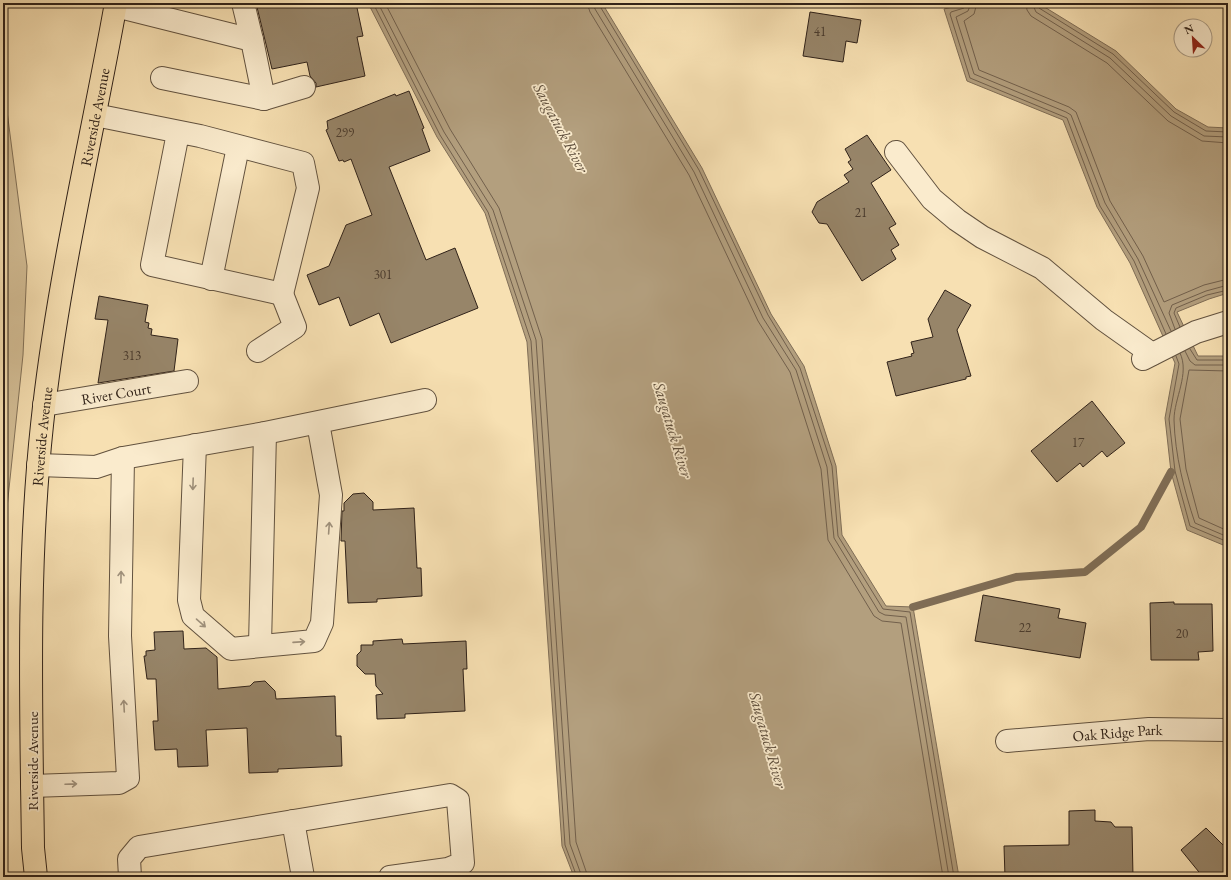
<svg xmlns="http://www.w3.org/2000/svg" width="1231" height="880" font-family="'EB Garamond',serif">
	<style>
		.green { fill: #d5c098; stroke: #827158 }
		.water { fill: #b39f7e; stroke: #7f6d56 }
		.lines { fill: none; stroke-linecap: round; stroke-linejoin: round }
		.shore { stroke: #72604c; stroke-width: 1 }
		.stream { stroke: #7f6d56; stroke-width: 8 }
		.building { fill: #978569; stroke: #302219 }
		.minor-casing { stroke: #62523f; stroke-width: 24 }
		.major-casing { stroke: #302219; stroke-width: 24 }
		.minor { stroke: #faebcd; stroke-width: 22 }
		.major { stroke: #f7e0b2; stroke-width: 22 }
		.oneway { stroke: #9f917c }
		.labels { text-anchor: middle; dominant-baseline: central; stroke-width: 3.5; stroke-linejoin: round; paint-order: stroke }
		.number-label { font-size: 13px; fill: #4a3b2d }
		.street-label { font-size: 15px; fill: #302219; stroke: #faebcd }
		.water-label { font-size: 16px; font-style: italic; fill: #5e4e3c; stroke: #faebcd }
	</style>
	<rect width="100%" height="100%" fill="#f7e0b2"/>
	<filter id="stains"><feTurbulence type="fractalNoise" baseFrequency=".005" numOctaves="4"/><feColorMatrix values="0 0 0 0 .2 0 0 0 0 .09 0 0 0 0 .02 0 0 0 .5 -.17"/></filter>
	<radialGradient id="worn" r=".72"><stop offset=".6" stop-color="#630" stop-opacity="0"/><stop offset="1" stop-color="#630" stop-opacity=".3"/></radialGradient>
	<path class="green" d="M3 80 27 266 23 355 3 546Z
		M3 795 7 877H3Z"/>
	<path class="water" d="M368 3H602L702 168 771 314 804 366 836 466 842 535 886 606 913 607 959 877H574L562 846 527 342 485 213 437 137Z
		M969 3H1038L1116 51 1176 109 1208 127 1228 128V293L1209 299 1177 312 1198 356H1228V547L1187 530 1171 472 1165 418 1175 363 1130 263 1097 207 1063 120 967 81 944 9Z"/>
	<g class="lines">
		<path class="shore" d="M373 3 440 135 488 212 531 341 565 845 577 877
			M378 3 444 132 493 210 536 340 570 844 582 877
			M385 3 450 129 499 208 542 339 576 842 588 877
			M587 3 590 12 689 175 758 321 790 372 821 469 828 540 874 616 882 621 901 623 943 877
			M593 3 595 9 694 172 763 318 796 370 827 467 834 538 879 612 885 615 906 617 949 877
			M598 3 699 170 768 315 800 368 832 466 838 536 883 609 910 612 954 877
			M966 3 964 8 951 12 950 14 970 78 1067 118 1100 206 1134 261 1166 334
			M971 3 968 11 956 17 974 74 1066 112 1071 115 1105 203 1138 259 1171 331
			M977 3 974 14 964 21 979 70 1069 107 1076 112 1110 201 1143 256 1164 302 1204 285 1228 279
			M1026 3 1027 10 1031 16 1107 63 1168 121 1202 141 1228 143
			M1032 3 1036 12 1110 58 1171 116 1204 136 1228 137
			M1037 3 1039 8 1113 54 1174 112 1206 131 1228 132
			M1180 327 1174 313 1176 308 1207 295 1228 290
			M1175 329 1169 313 1172 305 1206 291 1228 285
			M1190 349 1197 360H1228
			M1185 351 1190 361 1195 365H1228
			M1180 353C1190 374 1174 398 1174 420 1175 455 1184 490 1195 523L1228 537
			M1176 356 1179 364 1169 419 1175 471 1190 526 1228 542
			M1228 371 1189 370 1180 419 1186 469 1199 518 1228 531"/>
		<path class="stream" d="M913 607 1016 577 1085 572 1141 527 1171 472"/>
	</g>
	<path class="building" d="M256 3H356L363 36 357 37 365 76 316 87V83L310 76 307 62 272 69Z
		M810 12 861 20 857 43 846 41 843 62 803 56Z
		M409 91 424 128 422 129 430 151 389 167 426 260 455 248 478 308 391 343 379 313 350 326 339 297 319 305 307 275 329 266 346 225 372 215 351 159 344 162 343 160 339 161 326 130 328 129 327 121 395 94 396 96Z
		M867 135 891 170 871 183 896 224 889 228 899 245 891 250 896 259 862 281 827 224 819 223 812 212 817 202 849 182 844 175 853 169 848 162 851 160 845 149Z
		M945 290 971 305 957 330 971 376 966 377V379L896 396 887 362 912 356 911 354 914 353 911 342 933 337 928 319Z
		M99 296 148 305 145 322 149 323 148 328 152 329 151 335 178 339 174 371 98 383 108 320 95 319Z
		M1092 401 1125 443 1107 457 1102 451 1083 467 1080 463 1057 482 1031 451Z
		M364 493 373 502V510L414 508 417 568H421L422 596 377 599V602L348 603 345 541H341L342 511H344V503L353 494Z
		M983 595 1060 609 1058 618 1086 623 1080 658 975 641Z
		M1174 602V604H1212L1213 651 1198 652 1199 660H1151L1150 603Z
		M183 631 184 649 206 648 217 657 218 689 250 686 254 682 265 681 275 691 276 699 335 696 336 736H341L342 766 278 769V772L249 773 247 728 206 730 208 766 178 767 177 749 155 750 153 721H158L156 679H147L144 656H146V651L155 650 154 632Z
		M402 639 403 644 466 641 467 669H463L465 711 405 714V718L377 719 376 695 383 694 376 686 375 674H365L357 666V655L361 651V645H373V641Z
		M1095 810V821L1111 822 1115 827H1132L1133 877H1005L1004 846 1069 845V811Z
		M1206 828 1228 850V877H1203L1181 850Z"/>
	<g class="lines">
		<g class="minor-casing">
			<g id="minor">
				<path d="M243 3 252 40"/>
				<path d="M116 6 252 40 264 99"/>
				<path d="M162 78 264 99 304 87"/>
				<path d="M95 115 200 136 303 163 308 188 282 294 152 265 178 133"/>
				<path d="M896 152 932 199 957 220 982 237 1042 268 1104 320 1152 354"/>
				<path d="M211 279 238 147"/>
				<path d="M258 351 295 327 282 294"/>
				<path d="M1143 359 1196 332 1228 322"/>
				<path id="s1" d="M44 405 187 381"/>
				<path d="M195 445 189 600 193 616 231 649 314 641 322 623 331 495 318 423"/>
				<path d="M38 465 96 467 123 458 265 433 425 400"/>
				<path d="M260 645 265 433"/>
				<path id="s2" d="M1007 741 1149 729 1228 730"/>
				<path d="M32 786 119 783 128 778 120 636 123 458"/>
				<path d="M293 821 303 877"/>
				<path d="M130 877 129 859 139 847 450 795 458 800 463 863 448 869 390 877"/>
			</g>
		</g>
		<g class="major-casing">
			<g id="major">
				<path id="s3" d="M36 877 33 848C31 707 27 565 42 425 57 283 91 143 116 3"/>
			</g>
		</g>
		<use href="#minor" class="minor"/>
		<use href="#major" class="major"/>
	</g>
	<defs><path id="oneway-shaft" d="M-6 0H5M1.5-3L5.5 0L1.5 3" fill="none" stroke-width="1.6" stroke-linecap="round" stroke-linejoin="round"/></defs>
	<g class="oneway">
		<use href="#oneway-shaft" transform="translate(193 484) rotate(92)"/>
		<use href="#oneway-shaft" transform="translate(329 528) rotate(-86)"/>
		<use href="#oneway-shaft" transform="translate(121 577) rotate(-89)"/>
		<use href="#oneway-shaft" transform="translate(201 623) rotate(41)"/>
		<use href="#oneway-shaft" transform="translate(299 642) rotate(-4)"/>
		<use href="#oneway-shaft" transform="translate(124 706) rotate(-93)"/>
		<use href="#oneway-shaft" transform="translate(71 784) rotate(-2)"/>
	</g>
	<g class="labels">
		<g class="number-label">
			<text x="820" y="31">41</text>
			<text x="345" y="132">299</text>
			<text x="861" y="212">21</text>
			<text x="383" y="274">301</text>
			<text x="132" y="355">313</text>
			<text x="1078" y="442">17</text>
			<text x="1025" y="627">22</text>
			<text x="1182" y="633">20</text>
		</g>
		<g class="street-label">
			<text stroke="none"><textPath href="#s3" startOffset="765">Riverside Avenue</textPath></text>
			<text stroke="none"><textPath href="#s1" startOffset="73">River Court</textPath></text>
			<text stroke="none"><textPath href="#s3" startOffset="441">Riverside Avenue</textPath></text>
			<text stroke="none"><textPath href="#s2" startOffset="111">Oak Ridge Park</textPath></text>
			<text transform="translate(32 761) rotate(-90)">Riverside Avenue</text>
		</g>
		<g class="water-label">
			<text transform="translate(561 128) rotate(62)">Saugatuck River</text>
			<text transform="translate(673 430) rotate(73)">Saugatuck River</text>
			<text transform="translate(768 740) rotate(74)">Saugatuck River</text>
		</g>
	</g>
	<rect width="1231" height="880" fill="none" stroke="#f7e0b2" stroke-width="16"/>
	<rect x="4" y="4" width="1223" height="872" fill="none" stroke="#302219" stroke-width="2"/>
	<rect x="8" y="8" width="1215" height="864" fill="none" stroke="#302219"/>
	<g transform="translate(1193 38) rotate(335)"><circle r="19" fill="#faebcd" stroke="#a99b85"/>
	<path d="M0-3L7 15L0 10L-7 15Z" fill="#8f2418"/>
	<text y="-6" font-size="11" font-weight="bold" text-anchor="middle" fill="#302219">N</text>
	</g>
	<rect width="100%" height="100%" filter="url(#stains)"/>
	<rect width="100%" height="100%" fill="url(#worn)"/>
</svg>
